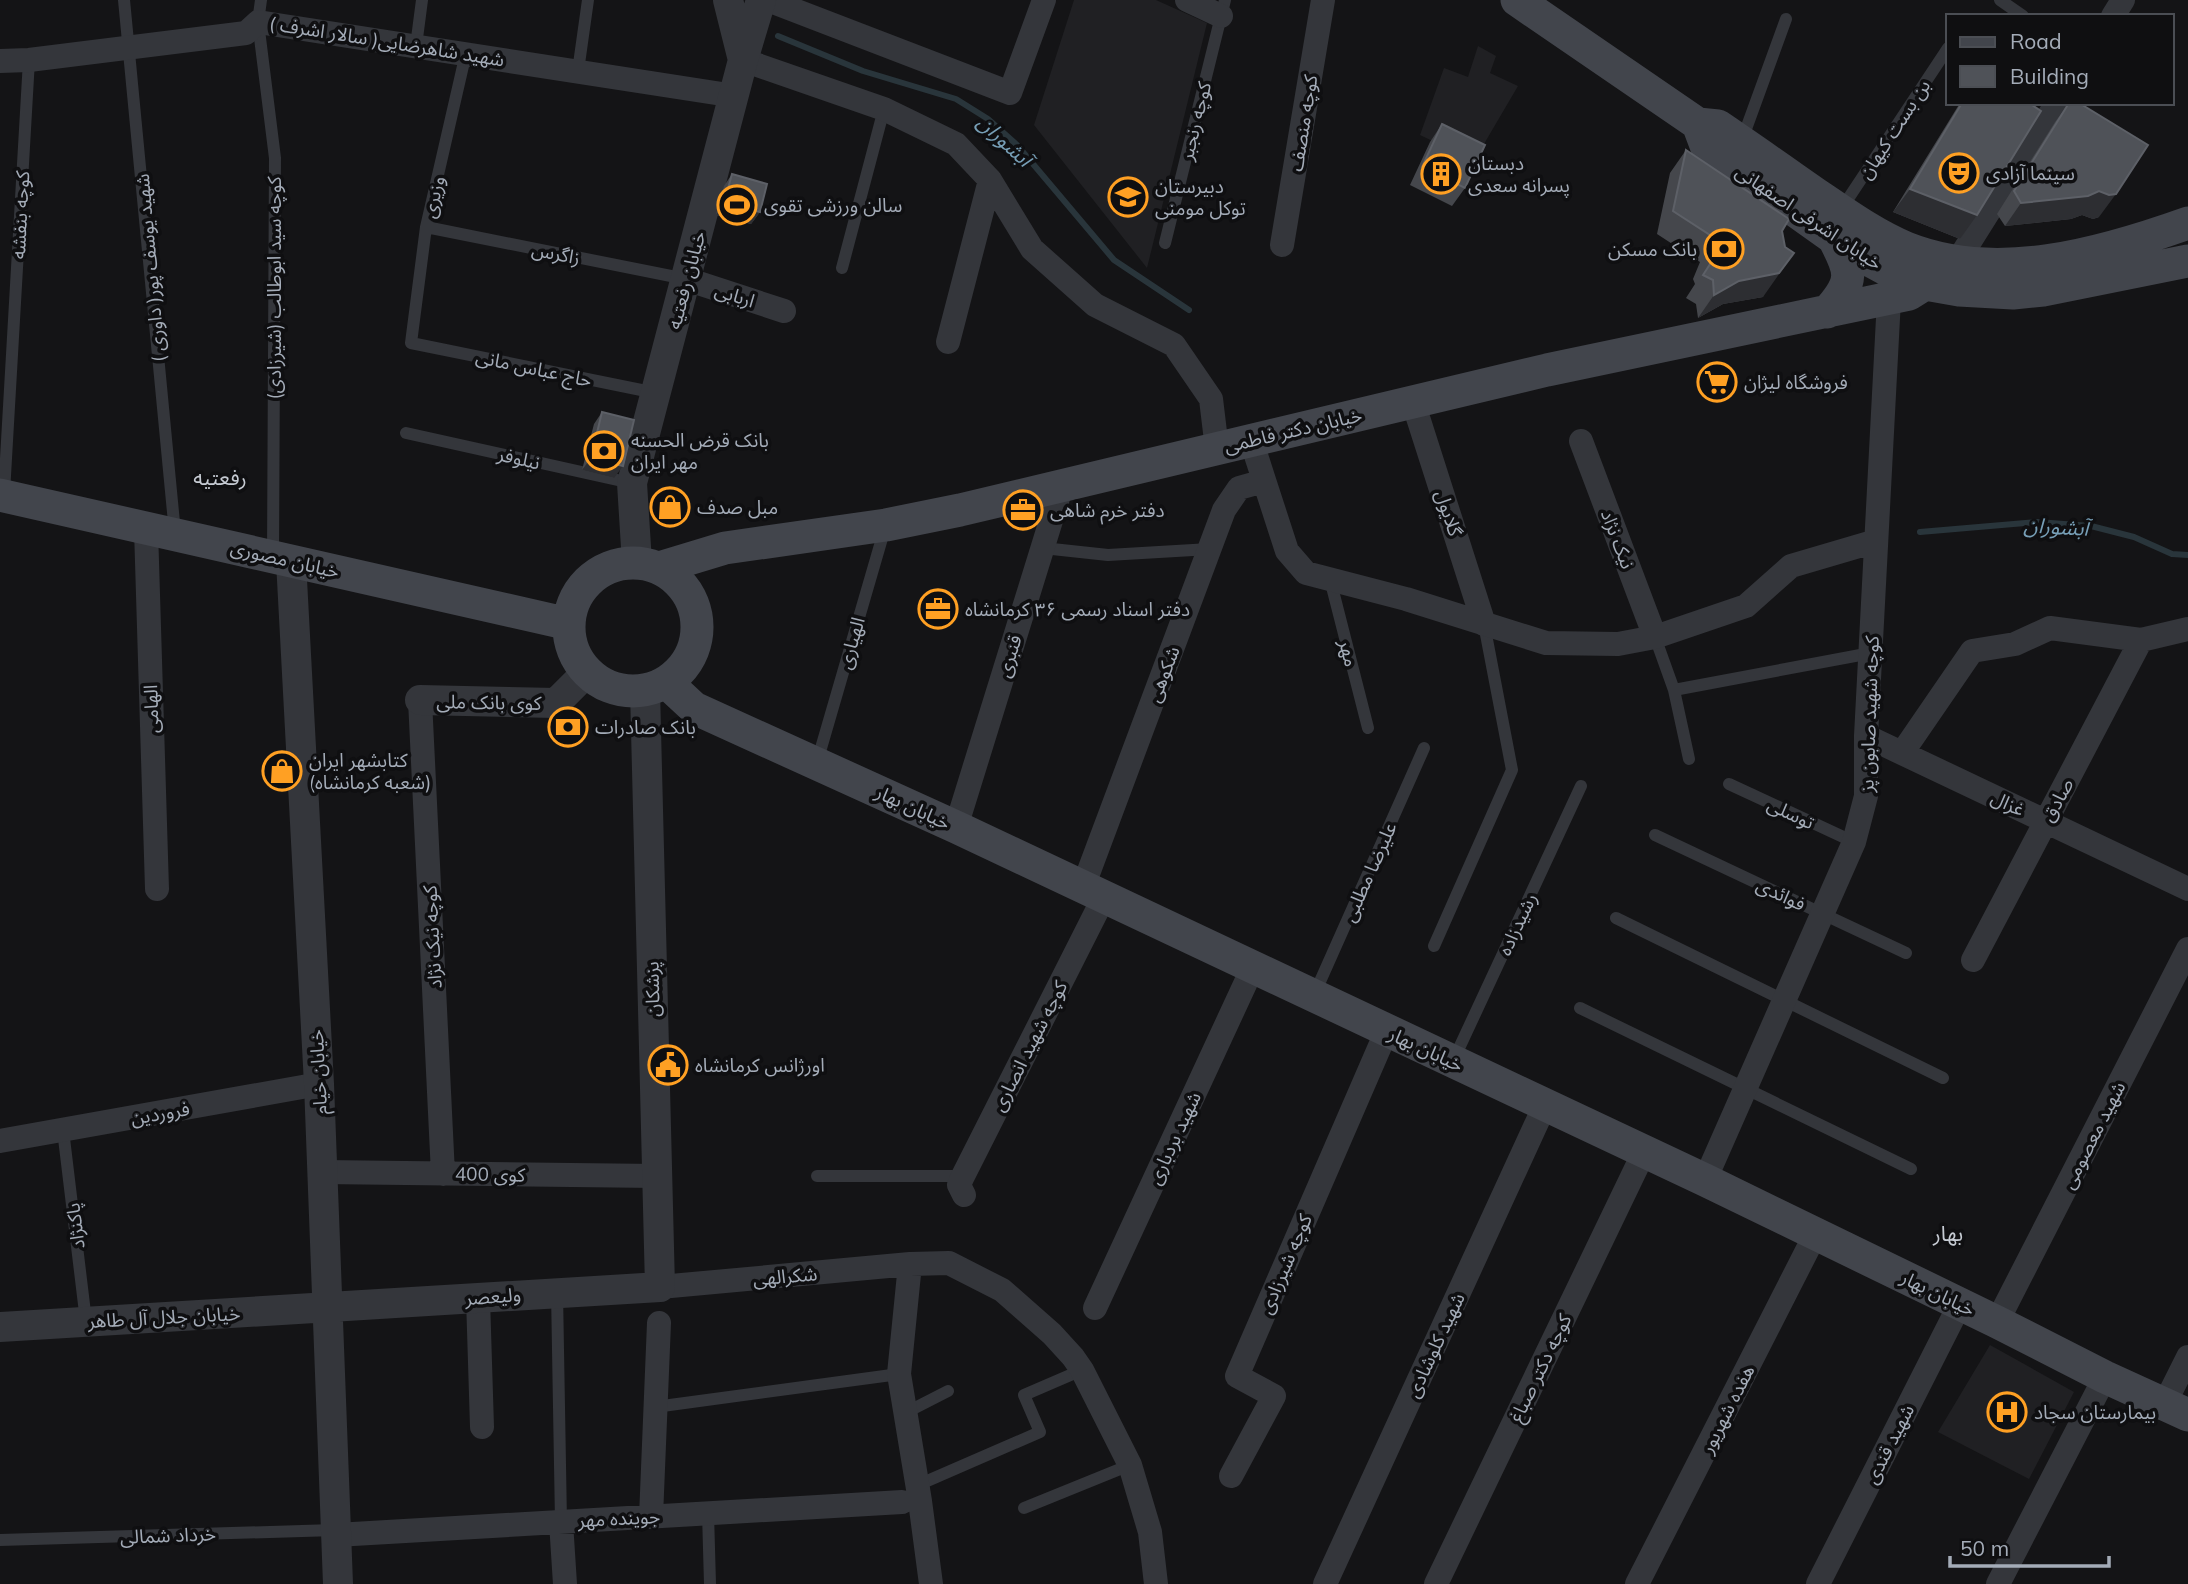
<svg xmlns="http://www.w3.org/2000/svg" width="2188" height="1584" font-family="Mulish,'Noto Sans Arabic',sans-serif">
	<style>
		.built { fill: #202023 }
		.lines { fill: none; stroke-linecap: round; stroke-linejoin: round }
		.stream { stroke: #29353b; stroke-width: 6 }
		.service { stroke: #34363b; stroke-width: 12 }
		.minor { stroke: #34363b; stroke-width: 24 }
		.tertiary { stroke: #34363b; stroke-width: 30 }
		.secondary { stroke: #42454c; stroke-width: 33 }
		.wall { fill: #45474c }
		.shaded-wall { fill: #2d2e32 }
		.building { fill: #4f5258; stroke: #5d6067; stroke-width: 2 }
		.labels { text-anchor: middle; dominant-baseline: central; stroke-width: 7; stroke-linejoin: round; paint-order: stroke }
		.street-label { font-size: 19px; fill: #a4acb8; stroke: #0f0f11 }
		.poi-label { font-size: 19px; fill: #a4acb8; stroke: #0f0f11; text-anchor: start }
		.water-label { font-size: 21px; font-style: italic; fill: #779fb7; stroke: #0f0f11 }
		.neighbourhood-label { font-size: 21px; fill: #c6cbd3; stroke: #0f0f11 }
	</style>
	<rect width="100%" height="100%" fill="#141416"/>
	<path class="built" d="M1074 0H1156L1207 23 1147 268 1034 125Z
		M1478 46 1496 56 1490 73 1518 86 1474 161 1420 135 1444 68 1468 77Z
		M1990 1345 2074 1392 2029 1479 1938 1432Z"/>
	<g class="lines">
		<path class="stream" d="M778 36 863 71 956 99 988 119 1017 145 1114 260 1189 310
			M1920 532 2037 522 2091 526 2134 537 2172 554 2188 555"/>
		<path class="service" d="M124 0 175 533
			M261 0 258 22 275 158 273 555
			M2000 0 2023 16
			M416 46 422 0
			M466 53 426 227 411 343 656 393
			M578 71 588 0
			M1742 140 1786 19
			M1842 208 1948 48
			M426 227 686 279
			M1165 243 1225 0
			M842 268 884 109
			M406 433 631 483
			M4 493 29 60
			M1043 548 1108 555 1210 549
			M1330 579 1368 728
			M1655 637 1674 690 1689 759
			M1674 690 1871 653
			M817 762 885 528
			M1729 784 1854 842
			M1655 835 1906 953
			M1616 918 1943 1078
			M1434 946 1512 770 1484 624
			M1314 995 1424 748
			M1580 1008 1911 1169
			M1454 1059 1581 786
			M63 1130 86 1321
			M817 1176H963
			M557 1292 561 1522
			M655 1407 899 1374
			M905 1413 948 1391
			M918 1485 1040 1432 1024 1395 1082 1370
			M1024 1508 1130 1465
			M708 1513 710 1584
			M0 1540 335 1530"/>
		<path class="minor" d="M768 0 1010 93 1044 0
			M1187 0 1221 16
			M2113 16 2123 0
			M743 60 884 109 956 144 990 180 948 342
			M0 61 29 60 246 33 258 22 735 96
			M990 180 1032 249 1095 305 1174 345 1211 399 1217 449
			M1282 245 1323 0
			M1957 262 2057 103
			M686 279 784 311
			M1413 402 1484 624
			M1251 440 1287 551 1306 573 1406 599 1546 643 1618 644 1655 637 1746 606 1791 566 1876 541
			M1581 441 1655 637
			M146 529 157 889
			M420 700 443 1174
			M1866 736 2188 889
			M1902 753 1972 651 2015 644 2050 628 2141 640 2188 629
			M956 827 1062 485
			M1083 887 1224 510 1239 488 1264 481
			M1973 960 2141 640
			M0 1141 319 1084
			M322 1172 657 1176
			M1705 1180 1854 842 1866 796V736L1889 299
			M964 1195 959 1185 963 1176 1104 897
			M910 1264 899 1374 920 1501 931 1584
			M660 1287 910 1264 949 1263 1002 1290 1052 1334 1073 1357 1082 1370 1130 1465 1150 1532 1156 1584
			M478 1298 482 1427
			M1095 1308 1253 967
			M1997 1322 2188 949
			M2165 1403 2188 1357
			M1231 1476 1274 1396 1237 1376 1387 1030
			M651 1517 659 1323
			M561 1522 565 1584
			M336 1535 902 1502
			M1325 1584 1545 1105
			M1436 1584 1644 1152
			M1637 1584 1816 1233
			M1818 1584 1960 1304
			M1998 1584 2105 1377"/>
		<path class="tertiary" d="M728 0 743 60
			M291 561 319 1084 338 1584
			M637 563 632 483 743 60 761 0
			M420 700 556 703 587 672
			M0 1327 660 1287 645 690"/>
		<path class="secondary" d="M1517 0 1698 124 1718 126C1752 149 1786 173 1819 196 1847 215 1875 235 1906 248 1996 284 2101 254 2188 223
			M1698 124 1707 148 1849 249 1895 274 1925 284 1959 290 2013 293 2043 290 2188 261
			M1827 312C1855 281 1852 272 1833 237
			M0 495 569 624
			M569 627a64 64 0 1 1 128 0a64 64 0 1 1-128 0Z
			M659 568 725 548 886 525 960 510 1547 370 1909 294 1925 284
			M666 682 694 708 956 827 1705 1180 1997 1322 2105 1377 2188 1415"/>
	</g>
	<path class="wall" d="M1960 103H2029L1960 239 1893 212Z
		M2069 103 2099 217 2093 219 2082 215 2071 219 2005 226 1997 214 2055 122Z
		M1442 124 1465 188 1452 206 1410 185 1430 142Z
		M1686 150 1782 231 1763 297 1723 304 1698 318 1696 304 1686 298 1695 284 1693 279 1700 262 1657 234 1670 173Z
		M732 174 760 212 751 224 716 215 724 186Z
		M602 412 614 478 582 470 594 424Z"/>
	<path class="shaded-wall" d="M1910 189 1977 215 1960 239 1893 212Z
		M2099 191 2116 194 2099 217 2093 219 2082 215 2071 219 2005 226 2021 203Z
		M724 203 760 212 751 224 716 215Z
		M1794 253 1763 297 1723 304 1698 318 1714 295 1739 281Z
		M591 458 623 466 614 478 582 470Z"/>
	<path class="building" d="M1962 103H2029L2041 111 1977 215 1910 189Z
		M2069 103H2079L2148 145 2116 194 2109 195 2099 191 2088 196 2021 203 2014 191Z
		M1442 124 1485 145 1465 188 1422 167Z
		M1686 150 1789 219 1782 231 1785 247 1794 253 1779 273 1739 281 1714 295 1713 280 1703 275 1712 261 1710 255 1716 239 1673 211Z
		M732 174 767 184 760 212 724 203Z
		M602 412 634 420 623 466 591 458Z"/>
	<defs>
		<g id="theatre-ring" transform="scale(2.0125)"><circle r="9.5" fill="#0f0f11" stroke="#ffa023" stroke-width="1.5"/><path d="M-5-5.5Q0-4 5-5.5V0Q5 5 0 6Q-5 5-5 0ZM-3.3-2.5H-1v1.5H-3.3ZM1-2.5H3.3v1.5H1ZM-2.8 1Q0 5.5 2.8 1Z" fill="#ffa023"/></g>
		<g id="building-ring" transform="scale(2.0125)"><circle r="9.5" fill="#0f0f11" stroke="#ffa023" stroke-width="1.5"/><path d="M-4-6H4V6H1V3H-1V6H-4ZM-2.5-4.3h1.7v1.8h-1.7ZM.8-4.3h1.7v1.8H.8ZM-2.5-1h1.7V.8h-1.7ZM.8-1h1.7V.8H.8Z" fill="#ffa023"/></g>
		<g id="school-ring" transform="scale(2.0125)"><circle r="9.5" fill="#0f0f11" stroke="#ffa023" stroke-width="1.5"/><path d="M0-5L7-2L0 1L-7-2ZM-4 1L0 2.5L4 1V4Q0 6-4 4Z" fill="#ffa023"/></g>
		<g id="stadium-ring" transform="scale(2.0125)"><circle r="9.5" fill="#0f0f11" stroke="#ffa023" stroke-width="1.5"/><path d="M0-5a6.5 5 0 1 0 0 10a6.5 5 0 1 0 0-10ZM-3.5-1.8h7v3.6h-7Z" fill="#ffa023"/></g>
		<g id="bank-ring" transform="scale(2.0125)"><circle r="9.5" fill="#0f0f11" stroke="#ffa023" stroke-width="1.5"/><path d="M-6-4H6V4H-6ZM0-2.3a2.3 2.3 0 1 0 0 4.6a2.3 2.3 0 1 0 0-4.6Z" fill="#ffa023"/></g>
		<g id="supermarket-ring" transform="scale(2.0125)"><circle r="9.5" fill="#0f0f11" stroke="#ffa023" stroke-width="1.5"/><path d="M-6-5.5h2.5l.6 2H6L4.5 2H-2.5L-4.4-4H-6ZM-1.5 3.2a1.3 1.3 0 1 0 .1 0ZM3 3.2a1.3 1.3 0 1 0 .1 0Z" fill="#ffa023"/></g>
		<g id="shop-ring" transform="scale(2.0125)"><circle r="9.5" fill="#0f0f11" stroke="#ffa023" stroke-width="1.5"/><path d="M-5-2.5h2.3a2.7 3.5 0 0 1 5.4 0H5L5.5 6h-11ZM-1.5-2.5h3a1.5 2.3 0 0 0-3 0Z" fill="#ffa023"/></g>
		<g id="office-ring" transform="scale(2.0125)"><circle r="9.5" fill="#0f0f11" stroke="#ffa023" stroke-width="1.5"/><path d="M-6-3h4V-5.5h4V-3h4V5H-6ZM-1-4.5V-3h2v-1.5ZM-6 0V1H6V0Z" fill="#ffa023"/></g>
		<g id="civic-ring" transform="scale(2.0125)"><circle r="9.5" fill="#0f0f11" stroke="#ffa023" stroke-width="1.5"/><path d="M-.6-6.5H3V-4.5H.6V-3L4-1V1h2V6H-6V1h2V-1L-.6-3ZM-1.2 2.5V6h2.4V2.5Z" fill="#ffa023"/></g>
		<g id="hospital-ring" transform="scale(2.0125)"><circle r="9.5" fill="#0f0f11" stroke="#ffa023" stroke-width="1.5"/><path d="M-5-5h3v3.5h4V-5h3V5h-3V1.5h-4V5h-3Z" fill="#ffa023"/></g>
	</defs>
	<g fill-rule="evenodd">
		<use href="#theatre-ring" x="1959" y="173"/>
		<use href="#building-ring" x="1441" y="174"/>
		<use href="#school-ring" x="1128" y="197"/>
		<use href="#stadium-ring" x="737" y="205"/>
		<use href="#bank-ring" x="1724" y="249"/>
		<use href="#supermarket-ring" x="1717" y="382"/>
		<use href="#bank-ring" x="604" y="451"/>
		<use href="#shop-ring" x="670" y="507"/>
		<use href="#office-ring" x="1023" y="510"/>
		<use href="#office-ring" x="938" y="609"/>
		<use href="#bank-ring" x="568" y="727"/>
		<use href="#shop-ring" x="282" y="771"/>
		<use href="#civic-ring" x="668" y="1065"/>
		<use href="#hospital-ring" x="2007" y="1412"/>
	</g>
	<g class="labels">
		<g class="street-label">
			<text transform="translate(387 41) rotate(9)">شهید شاهرضایی( سالار اشرف )</text>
			<text transform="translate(1195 121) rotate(-76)">کوچه رنجبر</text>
			<text transform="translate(1303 123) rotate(-81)">کوچه منصف</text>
			<text transform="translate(1894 129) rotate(-57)">بن بست کیهان</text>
			<text transform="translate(433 197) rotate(-77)">وزیری</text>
			<text transform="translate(20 215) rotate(-87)">کوچه بنفشه</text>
			<text transform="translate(1809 217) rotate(34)">خیابان اشرفی اصفهانی</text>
			<text transform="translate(556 253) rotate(11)">زاگرس</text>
			<text transform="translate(150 268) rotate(-95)">شهید یوسف پور( داوری )</text>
			<text transform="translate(686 280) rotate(-75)">خیابان رفعتیه</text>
			<text transform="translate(274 288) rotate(-90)">کوچه سید ابوطالب (شیرزادی)</text>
			<text transform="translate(735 295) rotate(18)">اربابی</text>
			<text transform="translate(534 368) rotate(12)">حاج عباس مانی</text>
			<text transform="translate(1293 430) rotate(-13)">خیابان دکتر فاطمی</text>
			<text transform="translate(519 458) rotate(13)">نیلوفر</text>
			<text transform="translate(1449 513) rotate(72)">گلایول</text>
			<text transform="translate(1618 539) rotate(69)">نیک نژاد</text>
			<text transform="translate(285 559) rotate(13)">خیابان مصوری</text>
			<text transform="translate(851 643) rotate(-74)">الهیاری</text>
			<text transform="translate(1349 653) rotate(76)">مهر</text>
			<text transform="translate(1009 656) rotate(-73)">قنبری</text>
			<text transform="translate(1163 674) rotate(-69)">شکوهی</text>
			<text transform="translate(489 702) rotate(1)">کوی بانک ملی</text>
			<text transform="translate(151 709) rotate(-92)">الهامی</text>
			<text transform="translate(1869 714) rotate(-88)">کوچه شهید صابون پز</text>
			<text transform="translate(2057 800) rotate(-62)">صادق</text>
			<text transform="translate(2008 803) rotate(25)">غزال</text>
			<text transform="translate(913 807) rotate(25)">خیابان بهار</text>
			<text transform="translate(1791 813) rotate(25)">توسلی</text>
			<text transform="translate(1369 872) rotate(-66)">علیرضا مطلبی</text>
			<text transform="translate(1781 894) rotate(25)">فوائدی</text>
			<text transform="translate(1517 924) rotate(-65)">رشیدزاده</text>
			<text transform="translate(432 937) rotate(-93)">کوچه نیک نژاد</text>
			<text transform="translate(652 989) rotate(-91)">پزشکان</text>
			<text transform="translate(1029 1046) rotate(-63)">کوچه شهید انصاری</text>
			<text transform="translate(1426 1049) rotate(25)">خیابان بهار</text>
			<text transform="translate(318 1072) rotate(-93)">خیابان خیام</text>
			<text transform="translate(160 1113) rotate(-10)">فروردین</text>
			<text transform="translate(2093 1135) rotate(-63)">شهید معصومی</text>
			<text transform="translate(1174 1138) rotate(-65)">شهید بردباری</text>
			<text transform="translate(490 1174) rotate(1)">کوی 400</text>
			<text transform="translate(75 1226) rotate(-97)">پاکنژاد</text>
			<text transform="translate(1285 1264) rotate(-67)">کوچه شیرزادی</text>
			<text transform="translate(785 1276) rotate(-5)">شکرالهی</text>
			<text transform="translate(1938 1293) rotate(26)">خیابان بهار</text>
			<text transform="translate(493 1296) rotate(-4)">ولیعصر</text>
			<text transform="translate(164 1317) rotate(-3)">خیابان جلال آل طاهر</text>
			<text transform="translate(1435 1345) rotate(-65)">شهید کلوشادی</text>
			<text transform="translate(1540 1368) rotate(-64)">کوچه دکتر صباغ</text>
			<text transform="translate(1727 1409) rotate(-63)">هفده شهریور</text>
			<text transform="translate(1889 1444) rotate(-63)">شهید قندی</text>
			<text transform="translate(619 1518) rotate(-3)">جوینده مهر</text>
			<text transform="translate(168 1535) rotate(-2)">خرداد شمالی</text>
		</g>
		<g class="poi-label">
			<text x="1468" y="163">دبستان<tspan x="1468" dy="22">پسرانه سعدی</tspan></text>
			<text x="1986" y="173">سینما آزادی</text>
			<text x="1155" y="186">دبیرستان<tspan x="1155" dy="22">توکل مومنی</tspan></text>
			<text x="764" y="205">سالن ورزشی تقوی</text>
			<text x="1697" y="249" text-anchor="end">بانک مسکن</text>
			<text x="1744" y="382">فروشگاه لیژان</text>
			<text x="631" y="440">بانک قرض الحسنه<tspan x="631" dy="22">مهر ایران</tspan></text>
			<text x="697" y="507">مبل صدف</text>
			<text x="1050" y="510">دفتر خرم شاهی</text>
			<text x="965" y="609">دفتر اسناد رسمی ۳۶ کرمانشاه</text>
			<text x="595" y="727">بانک صادرات</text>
			<text x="309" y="760">کتابشهر ایران<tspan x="309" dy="22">(شعبه کرمانشاه)</tspan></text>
			<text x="695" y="1065">اورژانس کرمانشاه</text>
			<text x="2034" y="1412">بیمارستان سجاد</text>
		</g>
		<g class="water-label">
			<text transform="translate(1005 140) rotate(43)">آبشوران</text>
			<text transform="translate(2056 526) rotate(3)">آبشوران</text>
		</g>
		<g class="neighbourhood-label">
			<text x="220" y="477">رفعتیه</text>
			<text x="1948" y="1233">بهار</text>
		</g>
	</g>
	<rect x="1946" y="14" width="228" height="91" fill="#0f0f11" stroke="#4b4e54" stroke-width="2"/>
	<rect x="1960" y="37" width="35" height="10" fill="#42454c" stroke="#4b4e54" stroke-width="2"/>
	<text x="2010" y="49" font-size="21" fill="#a4acb8">Road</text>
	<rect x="1960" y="66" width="35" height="21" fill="#4f5258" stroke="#4b4e54" stroke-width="2"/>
	<text x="2010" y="84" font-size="21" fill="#a4acb8">Building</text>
	<path d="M1950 1556v10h159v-10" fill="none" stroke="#a4acb8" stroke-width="3.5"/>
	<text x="1960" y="1556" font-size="21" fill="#a4acb8" stroke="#0f0f11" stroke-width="5" paint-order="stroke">50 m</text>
</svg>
